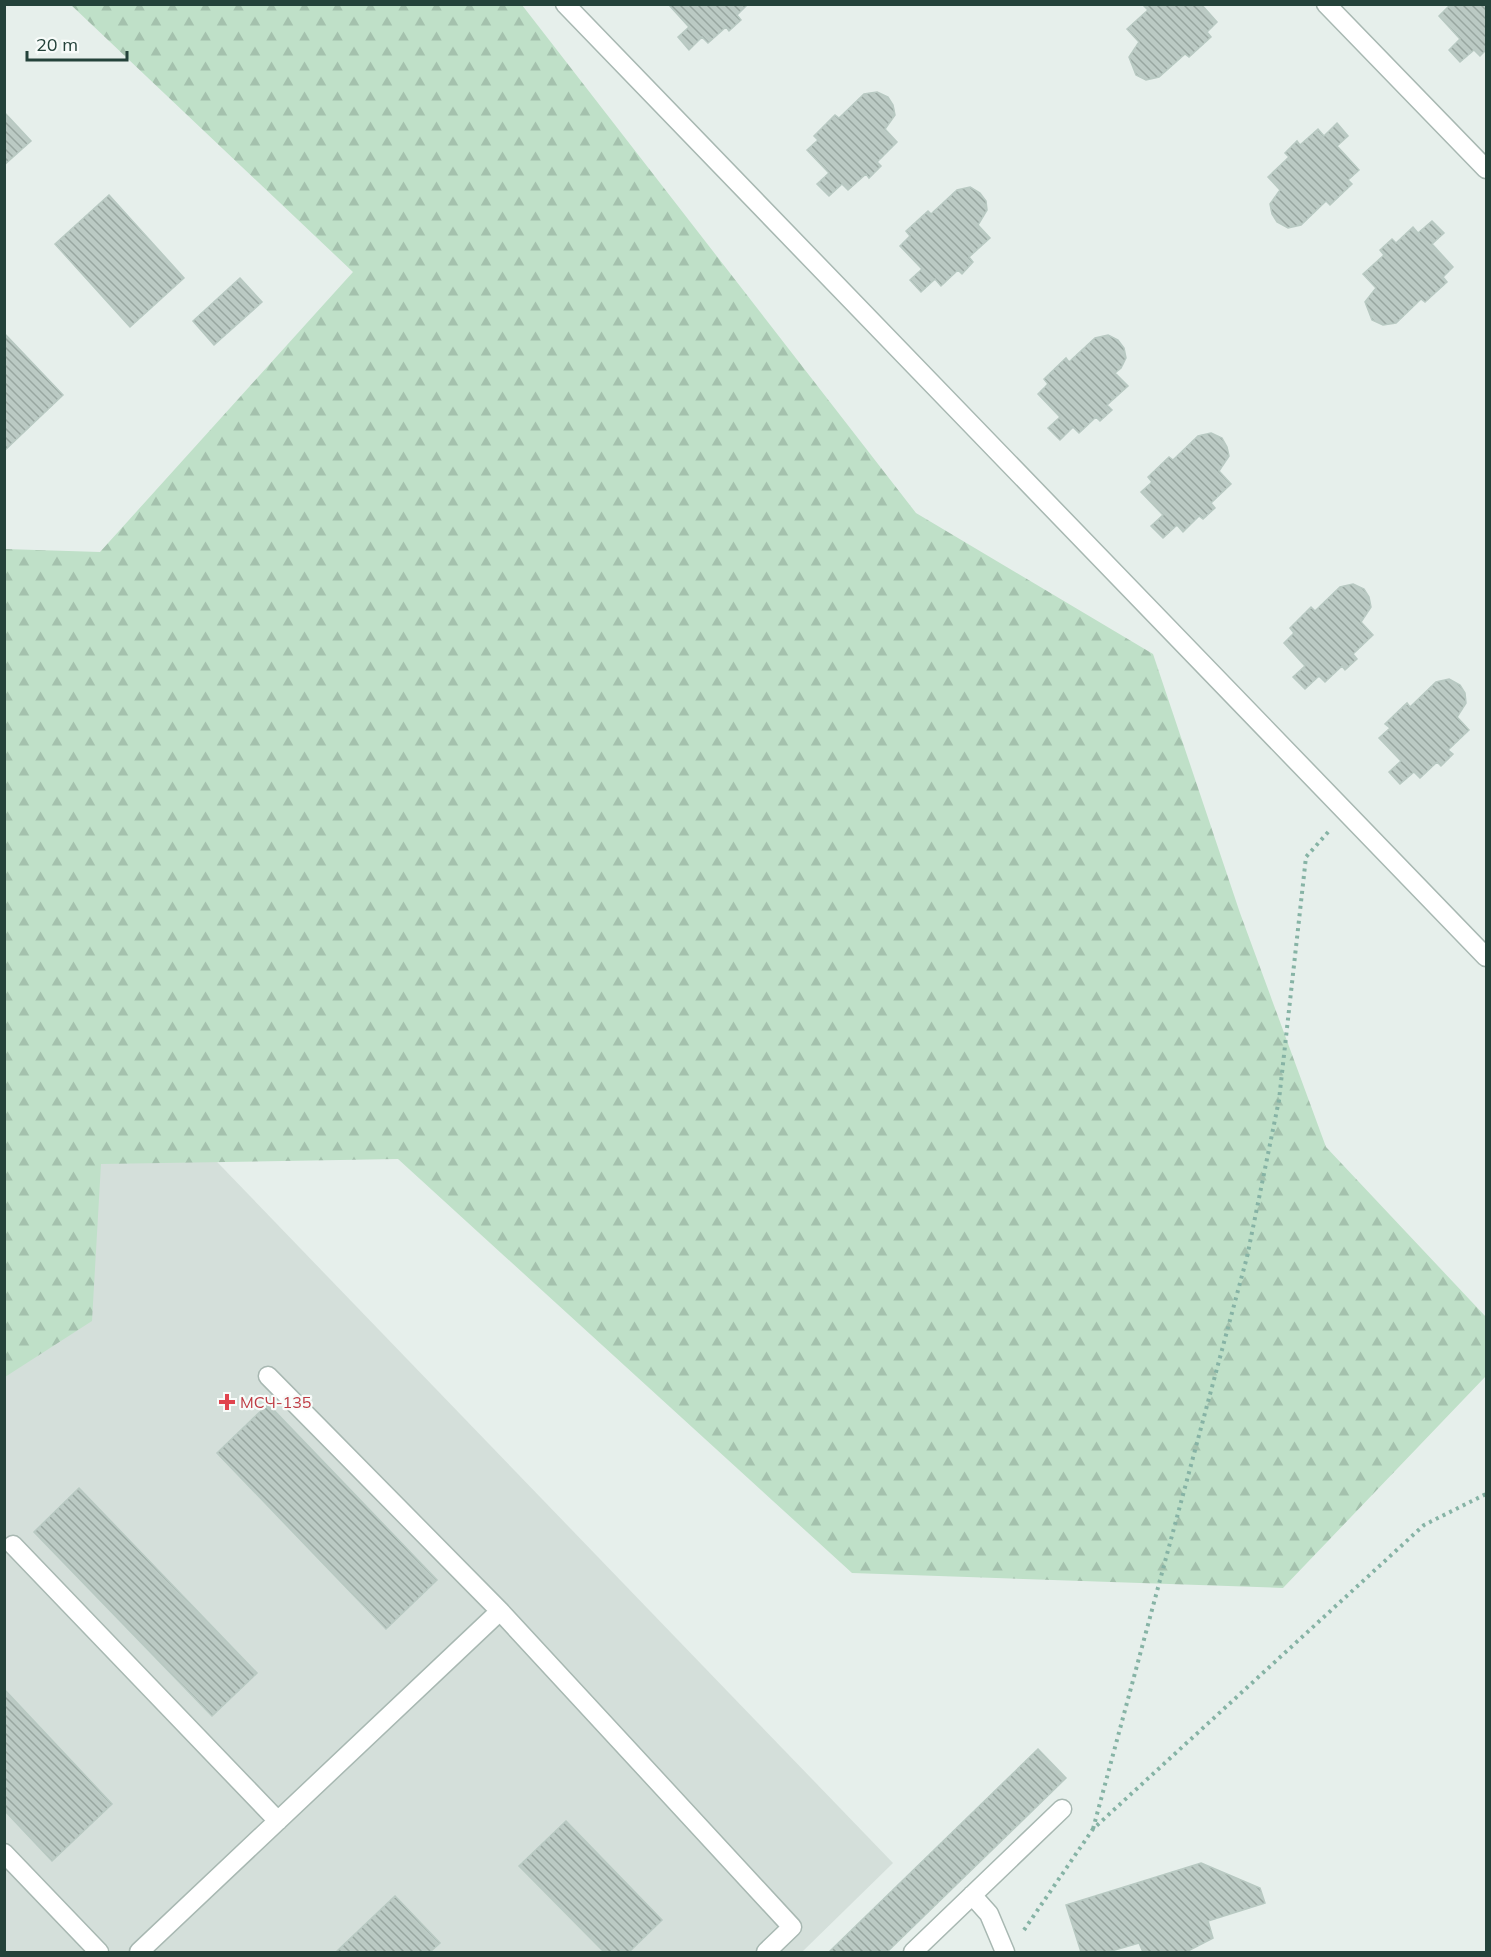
<svg xmlns="http://www.w3.org/2000/svg" width="1491" height="1957" font-family="Mulish,sans-serif">
	<style>
		.built { fill: #d4dfda }
		.forest { fill: url(#forest-firs) }
		.building { fill: url(#building-back-hatch); stroke: #b8c9c2; stroke-width: 1.5 }
		.lines { fill: none; stroke-linecap: round; stroke-linejoin: round }
		.minor-casing { stroke: #a8b8b2; stroke-width: 21 }
		.path { stroke: #86b3a5; stroke-width: 4; stroke-dasharray: 3 4.5; stroke-linecap: butt }
		.minor { stroke: #fff; stroke-width: 18 }
		.health-dot { fill: #e0444e; stroke: #f7fbf9; stroke-width: 2 }
		.labels { text-anchor: middle; dominant-baseline: central; stroke-width: 4.5; stroke-linejoin: round; paint-order: stroke }
		.health-label { font-size: 16px; fill: #be3a42; stroke: #f7fbf9; text-anchor: start }
	</style>
	<defs>
		<pattern id="forest-firs" width="22" height="20" patternUnits="userSpaceOnUse" patternTransform="scale(1.5)"><rect width="22" height="20" fill="#bfe0c8"/><path d="M5 1l3.5 6h-7zM16 11l3.5 6h-7z" fill="#a4c1ad"/></pattern>
		<pattern id="building-back-hatch" width="6" height="6" patternUnits="userSpaceOnUse" patternTransform="scale(1.5)"><rect width="6" height="6" fill="#bbcac4"/><path d="M-1 5l2 2M0 0l6 6M5-1l2 2" fill="none" stroke="#98a6a0"/></pattern>
	</defs>
	<rect width="100%" height="100%" fill="#e6efeb"/>
	<path class="built" d="M4 941 893 1863 802 1952H5Z"/>
	<path class="forest" d="M70 4 522 5 916 513 1153 654 1240 913 1326 1147 1486 1317V1376L1283 1588 852 1573 398 1159 101 1164 92 1321 5 1377V549L100 552 353 272Z"/>
	<path class="building" d="M668 4H748L737 15 741 20 729 31 726 27 708 43 702 37 689 50 678 37 689 27Z
		M1201 4 1217 22 1207 32 1211 37 1189 57 1185 54 1159 77 1146 80 1136 75 1129 57 1139 42 1127 29 1148 10 1143 5Z
		M1448 4H1486V50L1480 56 1474 50 1460 62 1449 50 1460 39 1439 16 1449 6Z
		M877 92 888 97 893 105 895 115 885 129 897 142 877 162 881 166 869 178 866 174 848 190 842 184 829 196 817 184 829 173 807 150 818 140 814 136 835 115 839 118 864 94Z
		M4 112 31 141 4 165Z
		M1337 123 1348 136 1337 146 1359 170 1348 180 1352 184 1330 205 1326 201 1301 225 1288 228 1277 222 1272 214 1270 204 1280 190 1268 177 1289 157 1285 153 1297 141 1300 145 1318 129 1324 136Z
		M970 187 980 193 986 201 987 210 978 225 990 238 969 257 973 262 962 274 958 270 941 286 935 279 921 292 910 280 922 269 900 246 910 236 906 231 928 211 931 214 957 190Z
		M109 195 184 278 130 327 55 244Z
		M1432 221 1444 233 1432 244 1453 267 1443 277 1447 282 1425 302 1421 299 1396 323 1383 325 1372 320 1365 302 1376 288 1363 274 1384 255 1380 250 1392 239 1396 243 1413 227 1418 233Z
		M240 278 262 302 214 345 193 321Z
		M4 333 63 395 4 451Z
		M1108 335 1118 340 1124 348 1126 358 1121 368 1115 373 1128 386 1107 405 1112 410 1100 421 1096 417 1079 433 1073 427 1060 440 1048 428 1060 417 1038 394 1048 384 1044 379 1066 358 1069 362 1095 338Z
		M1211 433 1222 438 1227 447 1229 456 1219 471 1231 484 1211 503 1215 508 1203 519 1199 516 1183 532 1177 525 1163 538 1151 526 1163 515 1141 492 1152 482 1148 477 1169 457 1173 460 1198 436Z
		M1353 584 1364 589 1369 597 1371 607 1361 622 1373 635 1353 654 1357 659 1345 670 1342 666 1325 682 1319 676 1305 689 1293 677 1305 666 1284 643 1294 633 1290 628 1311 607 1315 611 1340 587Z
		M1449 679 1460 685 1465 693 1466 703 1457 717 1469 730 1448 750 1453 754 1441 766 1437 762 1420 778 1414 772 1400 784 1389 772 1401 761 1379 738 1390 728 1385 724 1407 703 1410 707 1436 682Z
		M268 1404 437 1580 386 1629 217 1453Z
		M79 1488 257 1673 212 1716 34 1532Z
		M4 1689 112 1804 52 1861 4 1810Z
		M1038 1749 1066 1778 887 1952H829Z
		M566 1821 662 1920 629 1952H604L519 1866Z
		M1201 1863 1260 1888 1265 1903 1208 1921 1213 1938 1186 1952H1143L1139 1943 1108 1952H1081L1066 1905Z
		M395 1896 440 1943 430 1952H336Z"/>
	<g class="lines">
		<g class="minor-casing">
			<path id="minor" d="M565 4 1486 957
				M1326 4 1486 169
				M268 1376 500 1611
				M13 1545 278 1821
				M4 1853 99 1952
				M972 1895 989 1914 1005 1952
				M139 1952 500 1611 792 1927 766 1952
				M913 1952 1062 1809"/>
		</g>
		<path class="path" d="M1093 1829 1247 1257 1279 1100 1306 857 1329 831
			M1024 1930 1093 1829 1424 1525 1486 1494"/>
		<use href="#minor" class="minor"/>
	</g>
	<path class="health-dot" d="M224 1393h6v6h6v6h-6v6h-6v-6h-6v-6h6z"/>
	<g class="labels">
		<g class="health-label">
			<text x="240" y="1402">МСЧ-135</text>
		</g>
	</g>
	<rect width="1491" height="1957" fill="none" stroke="#24423a" stroke-width="12"/>
	<path d="M27 51v9h100v-9" fill="none" stroke="#24423a" stroke-width="3"/>
	<text x="36" y="51" font-size="18" fill="#24423a" stroke="#f7fbf9" stroke-width="4.5" paint-order="stroke">20 m</text>
</svg>
